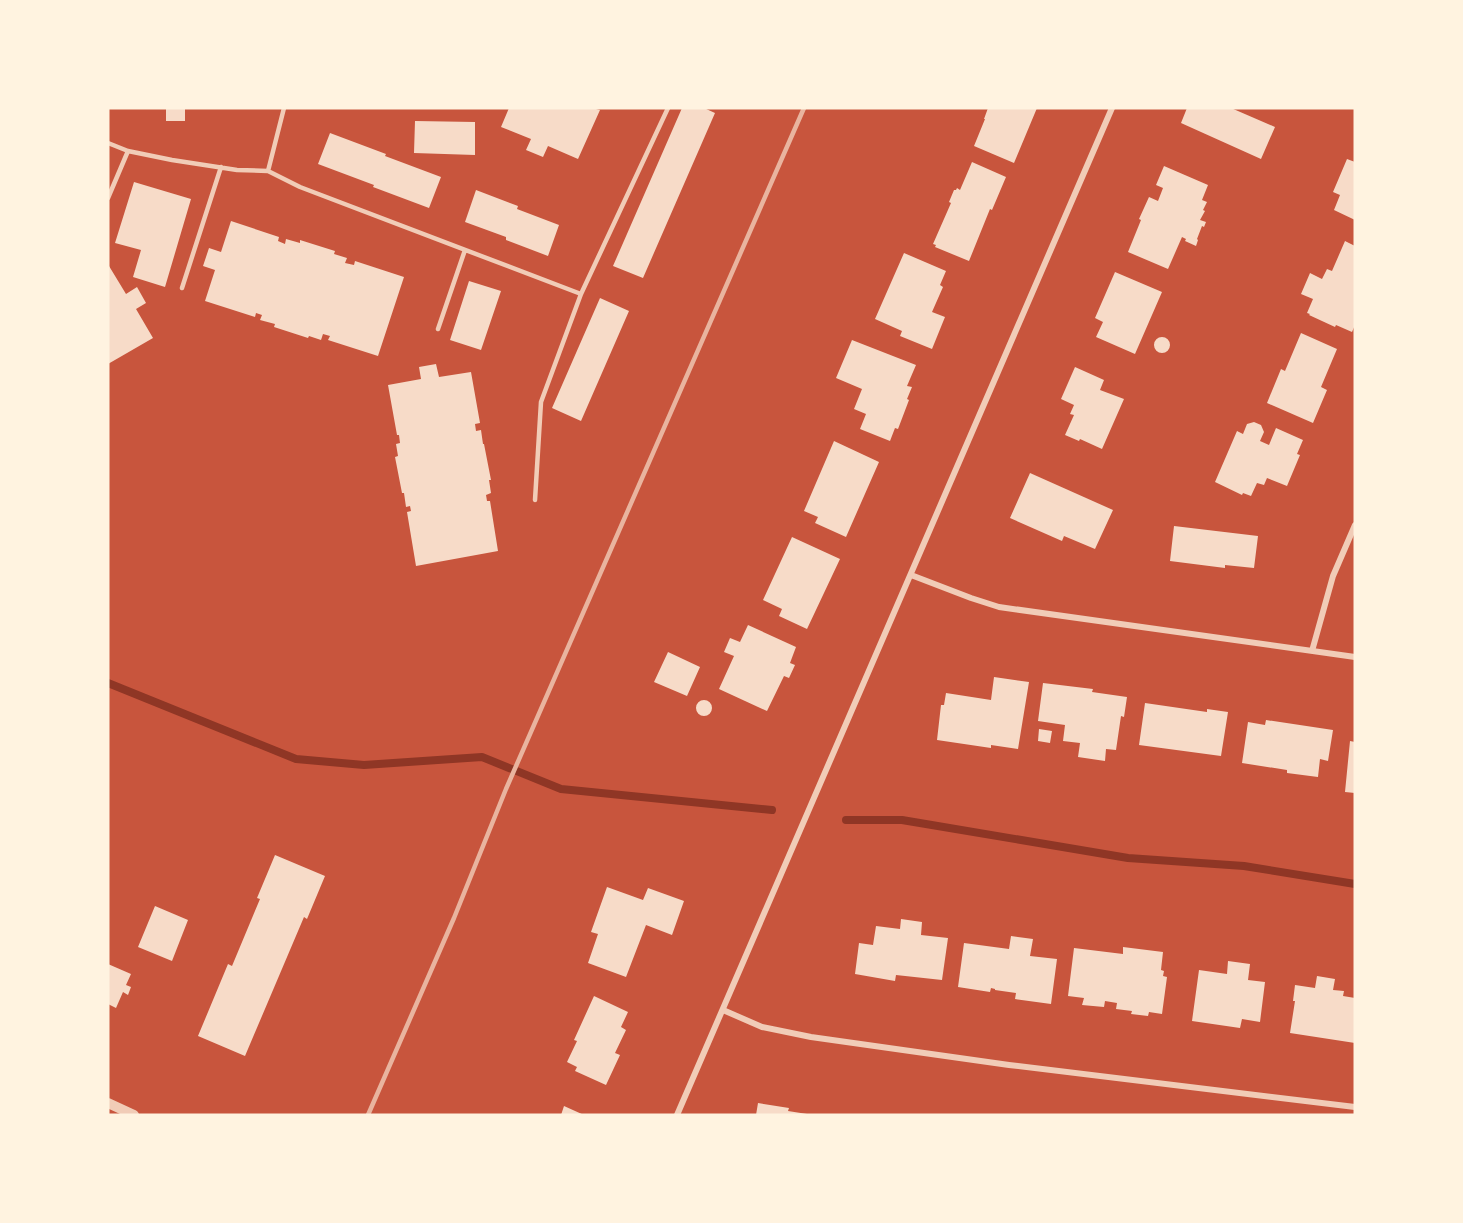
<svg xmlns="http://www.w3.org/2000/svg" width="1463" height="1223" font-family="'PT Sans Narrow',sans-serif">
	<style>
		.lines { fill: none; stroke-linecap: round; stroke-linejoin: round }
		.stream { stroke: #8f3625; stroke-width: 8 }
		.building { fill: #f7dbc8 }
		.service { stroke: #f1ccb7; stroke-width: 4.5 }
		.minor { stroke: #f1ccb7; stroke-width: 6 }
		.tertiary { stroke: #f1ccb7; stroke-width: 10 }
		.rail { stroke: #e9b49f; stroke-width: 4.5 }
	</style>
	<rect width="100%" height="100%" fill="#c8553d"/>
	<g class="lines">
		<path class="stream" d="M108 683 296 759 364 765 482 757 561 789 772 810
			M846 820H902L1128 858 1244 866 1355 884"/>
	</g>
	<path class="building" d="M166 108H185V121H166Z
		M509 108H597L596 109 600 110 578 159 548 146 543 157 526 150 531 139 501 127Z
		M682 108H704L715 113 643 278 613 266Z
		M988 108H1037L1014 163 974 146 985 119H984Z
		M1187 108H1231L1275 127 1261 159 1181 123Z
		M415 121 475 122V155L414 153Z
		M330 133 386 154 385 156 441 177 429 208 373 187 374 185 318 164Z
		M1347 159 1355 162V220L1334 210 1340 195 1333 192Z
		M972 162 1006 177 992 210 990 209 969 261 935 247 936 245 933 244 951 203 949 202 954 190H956L957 188 960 190Z
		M1164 166 1208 185 1202 200 1207 202 1203 210 1205 211 1200 220 1206 222 1204 227 1202 226 1197 239 1198 240 1196 246 1185 241 1186 239 1182 237 1168 269 1128 252 1141 220 1139 219 1149 197 1158 201 1163 188 1156 185Z
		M134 182 191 199 165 287 133 277 141 250 115 243Z
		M476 190 518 206 517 209 559 225 548 256 506 240V237L465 222Z
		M231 221 279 237 278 241 285 244 286 239 300 243V240L335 251 334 254 347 258 345 263 354 265 355 261 404 277 378 356 328 340 330 336 323 334 321 340 309 336 308 338 274 327 275 324 260 320 262 315 256 313 255 317 205 301 215 270 203 266 209 248 221 252Z
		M1345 241 1355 246V325L1352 332 1336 325 1335 327 1309 315 1310 314 1307 313 1313 299 1301 294 1310 273 1322 279 1327 269 1332 271Z
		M904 253 946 271 940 285 943 287 932 312 945 317 932 349 900 336 902 331 875 319Z
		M109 266 126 294 137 287 146 303 136 309 153 338 108 364V267Z
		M1115 272 1162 292 1135 354 1096 337 1103 322 1095 318Z
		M469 281 501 291 481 350 450 340Z
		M600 298 629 311 581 421 552 408Z
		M1301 333 1337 349 1321 387 1327 390 1313 423 1267 403 1281 369 1285 371Z
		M1154 345a8 8 0 1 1 16 0a8 8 0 1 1-16 0Z
		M852 340 916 365 907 386 912 387 907 399 909 400 898 429 895 428 890 441 860 429 866 414 854 409 862 389 836 378Z
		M436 364 439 377 471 372 480 423 475 424 476 431 481 430 483 444H484L491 480H489L491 493 486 495 487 501H490L498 551 416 566 407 512 411 511 410 506 406 507 404 493H402L395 457 398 456 396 444 400 443 399 435H397L388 385 421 379 419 367Z
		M1075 367 1104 380 1100 390 1124 399 1102 449 1080 439 1079 441 1065 435 1074 415 1070 414 1074 405 1061 399Z
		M1254 422 1261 425 1264 432 1260 441 1269 445 1276 428 1303 440 1297 454 1300 455 1287 486 1267 478 1264 485 1257 483 1251 496 1243 493 1242 495 1215 482 1237 431 1243 434 1247 424Z
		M834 441 879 462 846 537 815 523 818 517 804 511Z
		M1030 473 1113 510 1095 549 1064 536 1062 541 1010 518Z
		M1174 526 1258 536 1254 568 1225 565V568L1170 561Z
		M792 537 840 559 807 629 779 616 782 609 763 600Z
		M748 625 796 647 790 663 795 665 789 678 784 676 767 711 719 689 734 656 724 652 730 638 740 642Z
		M668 652 700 667 687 696 654 682Z
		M994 677 1029 682 1018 749 991 745V748L937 740 941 705H944L946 693 991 700Z
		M1043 683 1093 689 1092 692 1127 697 1124 717 1121 716 1116 750 1106 749 1105 761 1078 757 1080 743 1063 741 1065 725 1038 721Z
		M696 708a8 8 0 1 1 16 0a8 8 0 1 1-16 0Z
		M1145 703 1207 712V709L1228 712 1221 756 1139 745Z
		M1266 720 1333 730 1328 761 1320 759 1318 777 1287 773V770L1242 763 1248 722 1265 725Z
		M1039 729 1052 731 1050 743 1038 741Z
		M1350 741 1355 742V793L1345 792Z
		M275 855 325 876 307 919 304 917 245 1056 198 1036 228 964 232 966 260 899 257 898Z
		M607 887 643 900 648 888 684 901 672 935 646 925 626 977 588 963 598 934 591 932Z
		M155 906 188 920 172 961 138 947Z
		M901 919 922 922 921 935 948 938 942 980 896 975 895 981 855 974 859 943 873 945 876 926 900 929Z
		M1011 936 1033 939 1030 956 1057 959 1051 1004 1015 999 1016 993 995 990V989L991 988 990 992 958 987 964 943 1009 949Z
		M1123 947 1163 952 1161 970 1164 971 1163 976 1167 977 1162 1014 1149 1012 1148 1016 1131 1014 1132 1011 1116 1009 1117 1003 1105 1001 1104 1007 1082 1005 1084 998 1068 996 1074 948 1123 954Z
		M1228 961 1250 964 1248 980 1265 982 1260 1022 1242 1019 1240 1028 1192 1021 1199 970 1227 974Z
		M108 964 131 974 126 985 131 987 128 995 123 992 116 1008 108 1004Z
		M1317 976 1335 979 1333 990 1344 991 1343 996 1355 998V1043L1290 1033 1295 1001H1293L1295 985 1315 988Z
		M594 996 628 1012 621 1027 626 1030 615 1053 620 1055 606 1085 575 1071 577 1067 567 1062 577 1041 574 1040Z
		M758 1103 789 1108 788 1111 807 1114V1115H756Z
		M564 1106 584 1115H561Z"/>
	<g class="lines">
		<path class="service" d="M108 143 128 151 172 160 237 170 268 171 300 187 581 294
			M268 171 284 108
			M108 198 128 151
			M182 288 221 167
			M438 329 465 250
			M535 500 541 402 581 294 668 108"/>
		<path class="minor" d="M911 575 971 598 999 607 1355 657
			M1312 651 1333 576 1355 525
			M723 1010 762 1027 811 1037 1009 1065 1355 1107
			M677 1115 1112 108"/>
		<path class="tertiary" d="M108 1103 134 1115"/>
		<path class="rail" d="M368 1115 454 918 506 789 804 108"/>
	</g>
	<rect width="1463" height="1223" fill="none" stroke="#fff3e0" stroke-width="219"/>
</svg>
